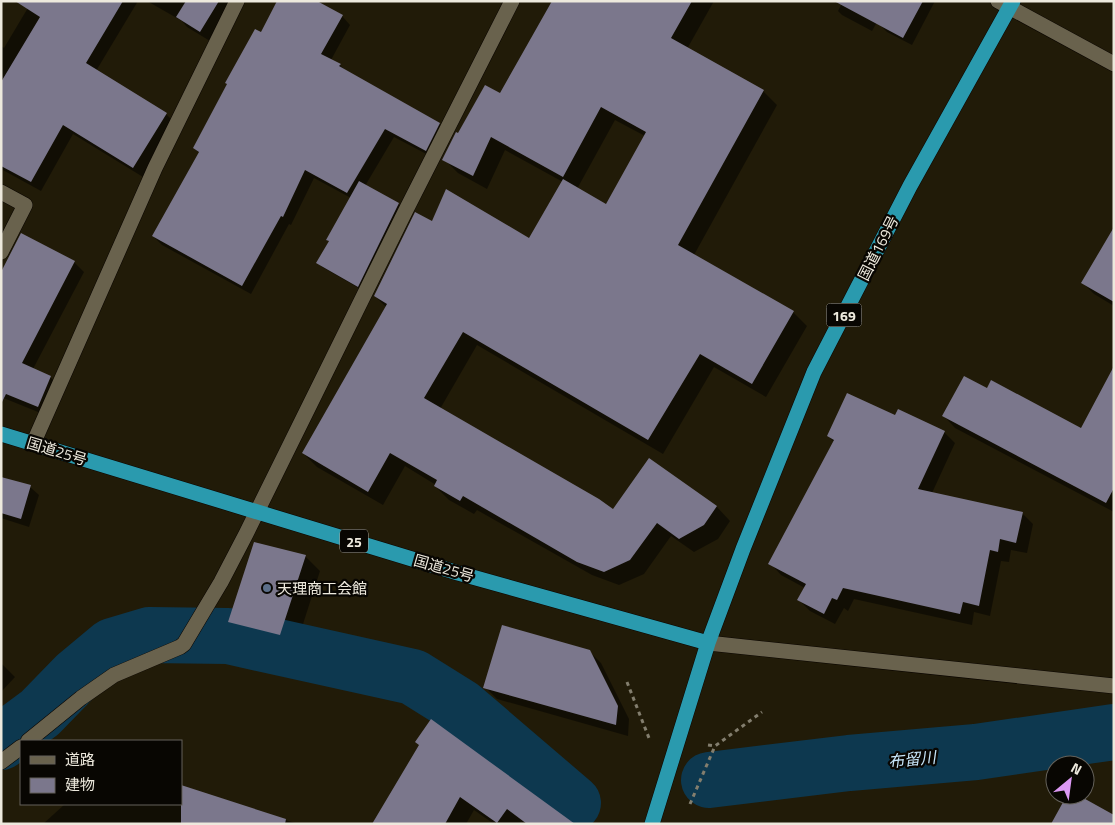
<svg xmlns="http://www.w3.org/2000/svg" width="1115" height="825" font-family="'Titillium Web','Noto Sans JP',sans-serif">
	<style>
		.shadow { fill: #0007; fill-rule: evenodd }
		.lines { fill: none; stroke-linecap: round; stroke-linejoin: round }
		.river { stroke: #0d384f; stroke-width: 56 }
		.building { fill: #7b778c }
		.minor-casing { stroke: #0a0500; stroke-width: 16 }
		.tertiary-casing { stroke: #0a0500; stroke-width: 16 }
		.trunk-casing { stroke: #0a0500; stroke-width: 16 }
		.path { stroke: #837e6e; stroke-width: 3; stroke-dasharray: 4 4; stroke-linecap: butt }
		.minor { stroke: #69624d; stroke-width: 15 }
		.tertiary { stroke: #69624d; stroke-width: 15 }
		.trunk { stroke: #2a9aae; stroke-width: 15 }
		.service-dot { fill: #5c6f8a; stroke: #080602; stroke-width: 2 }
		.labels { text-anchor: middle; dominant-baseline: central; stroke-width: 4.5; stroke-linejoin: round; paint-order: stroke }
		.shield { fill: #080602; stroke: #a8a59b; stroke-width: 1 }
		.shield-label { font-size: 14px; font-weight: bold; fill: #ede9dd }
		.street-label { font-size: 15px; fill: #ede9dd; stroke: #080602 }
		.poi-label { font-size: 15px; fill: #ede9dd; stroke: #080602; text-anchor: start }
		.water-label { font-size: 16px; font-style: italic; fill: #c5e4f8; stroke: #080602 }
	</style>
	<rect width="100%" height="100%" fill="#211b08"/>
	<path class="shadow" d="M32 1H138L96 71 166 114 176 124 143 177 73 134 41 191 1 169V46L4 48Z
		M147 1H230L210 41 187 27 182 21Z
		M553 1H714L687 49 763 91 777 105 694 255 793 312 807 326 766 397 714 367 663 454 477 345 440 409 613 511 650 460 717 507 730 521 718 539 694 552 671 536 644 574 619 585 592 575 477 510 474 514 449 500 435 486 436 485 405 466 383 505 317 467 303 453 386 307 375 296 530 239 563 182 505 150 487 189 458 173 444 159 459 135 501 95ZM615 120 645 136 606 205 577 189Z
		M843 1 885 8 872 31 842 15 838 11Z
		M892 1H935L912 45 887 32 879 24Z
		M342 16 350 25 331 60 340 65 347 72 439 124 448 132 434 158 394 137 365 186 398 204 402 208 362 290 322 267 318 263 351 198 314 178 291 225 289 224 251 294 162 245 153 236 200 154 194 148 261 34Z
		M1114 229V306L1094 294 1083 283Z
		M74 262 84 272 33 369 50 377 60 386 48 416 1 397Z
		M1114 369V512L955 428 944 416 987 389 1081 430Z
		M896 417 944 432 955 443 932 493 1022 513 1033 524 1027 553 1011 550 1009 562 1001 561 990 616 974 612 972 625 854 599 848 611 844 608 835 624 810 611 799 600 805 588 781 575 770 563 834 442 828 436Z
		M1 478 30 487 39 495 29 527 1 518Z
		M305 556 320 571 295 649 244 637 229 622Z
		M589 651 601 663 629 719 628 736 497 699 485 687Z
		M1 663 15 677 1 692Z
		M420 745 573 823 582 814 592 824H524L521 822 520 824H494L474 810 466 824H373Z
		M181 786 298 824H43L65 804H181Z"/>
	<g class="lines">
		<path class="river" d="M1 742 40 713 76 676 112 646 149 635 228 636 413 677 461 707 573 803
			M709 780 849 763 976 752 1114 732"/>
	</g>
	<path class="building" d="M15 1H123L86 63 167 113 133 168 63 125 31 182 1 166V82L40 17Z
		M186 1H219L200 32 176 17Z
		M277 1H317L343 15 321 54 341 64 339 66 440 123 426 151 385 129 347 193 305 170 283 217 281 216 242 286 152 236 199 152 193 148 227 84 225 83 255 29 261 32Z
		M552 1H692L671 38 764 90 678 245 794 311 752 384 700 354 648 440 463 332 424 398 599 499 613 509 649 458 717 506 704 525 679 539 657 523 630 560 604 572 577 562 463 496 460 501 434 486 437 480 390 453 368 492 302 453 387 304 374 296 415 212 432 221 446 189 529 238 563 179 606 204 646 132 601 107 563 177 491 137 473 176 442 160 456 132 458 133 485 85 500 93Z
		M834 1H923L903 38Z
		M359 181 399 203 358 287 316 263 329 241 326 240Z
		M1114 227V302L1081 283Z
		M21 233 75 261 22 363 51 376 38 407 6 394 1 404V272Z
		M1114 366V488L1106 503 942 416 964 376 987 388 991 380 1081 428Z
		M847 393 895 415 898 409 945 431 918 489 1023 512 1016 543 1000 539 998 552 990 550 979 606 963 602 960 614 843 588 837 600 832 598 824 614 797 600 806 584 768 564 834 440 827 436Z
		M1 477 31 485 21 519 1 513Z
		M254 542 306 555 280 635 228 622Z
		M502 625 590 650 618 706 616 725 483 688Z
		M431 719 575 824H527L507 809 497 823 460 797 445 824H372L419 745 415 742Z
		M181 785 286 819 285 824H181Z
		M1067 795H1078L1114 815V824H1051Z"/>
	<g class="lines">
		<g class="minor-casing">
			<path id="minor" d="M998 1 1114 64
				M1 192 25 205 1 252
				M33 444 155 168 237 1
				M28 741 81 698 114 675 180 647 184 644 221 582 246 534 405 212 512 1
				M1 762 21 747"/>
		</g>
		<g class="tertiary-casing">
			<path id="tertiary" d="M708 643 1114 686"/>
		</g>
		<g class="trunk-casing">
			<path id="trunk" d="M1 434 458 573 708 643
				M652 824 708 643 743 549 814 372 910 186 1013 1"/>
		</g>
		<path class="path" d="M627 682 649 738
			M708 745 715 746 762 712
			M690 804 715 746"/>
		<use href="#minor" class="minor"/>
		<use href="#tertiary" class="tertiary"/>
		<use href="#trunk" class="trunk"/>
	</g>
	<circle class="service-dot" cx="267" cy="588" r="5"/>
	<g class="labels">
		<g class="shield">
			<rect x="826.5" y="303.5" width="35" height="23" rx="4"/>
			<rect x="340" y="529.5" width="28" height="23" rx="4"/>
		</g>
		<g class="shield-label">
			<text x="844" y="315">169</text>
			<text x="354" y="541">25</text>
		</g>
		<g class="street-label">
			<text transform="translate(878 248) rotate(-63)">国道169号</text>
			<text transform="translate(57 451) rotate(17)">国道25号</text>
			<text transform="translate(444 568) rotate(16)">国道25号</text>
		</g>
		<g class="poi-label">
			<text x="277" y="588">天理商工会館</text>
		</g>
		<g class="water-label">
			<text transform="translate(912 759) rotate(-6)">布留川</text>
		</g>
	</g>
	<rect width="1115" height="825" fill="none" stroke="#ede9dd" stroke-width="5"/>
	<rect x="20" y="740" width="162" height="65" fill="#080602" stroke="#64615a"/>
	<rect x="30" y="756" width="25" height="8" fill="#69624d" stroke="#64615a"/>
	<text x="65" y="765" font-size="15" fill="#ede9dd">道路</text>
	<rect x="30" y="778" width="25" height="15" fill="#7b778c" stroke="#64615a"/>
	<text x="65" y="790" font-size="15" fill="#ede9dd">建物</text>
	<g transform="translate(1070 780) rotate(29)"><circle r="24" fill="#080602" stroke="#64615a"/>
	<path d="M0-4L9 19L0 12L-9 19Z" fill="#dc99f4"/>
	<text y="-8" font-size="14" font-weight="bold" text-anchor="middle" fill="#ede9dd">N</text>
	</g>
</svg>
